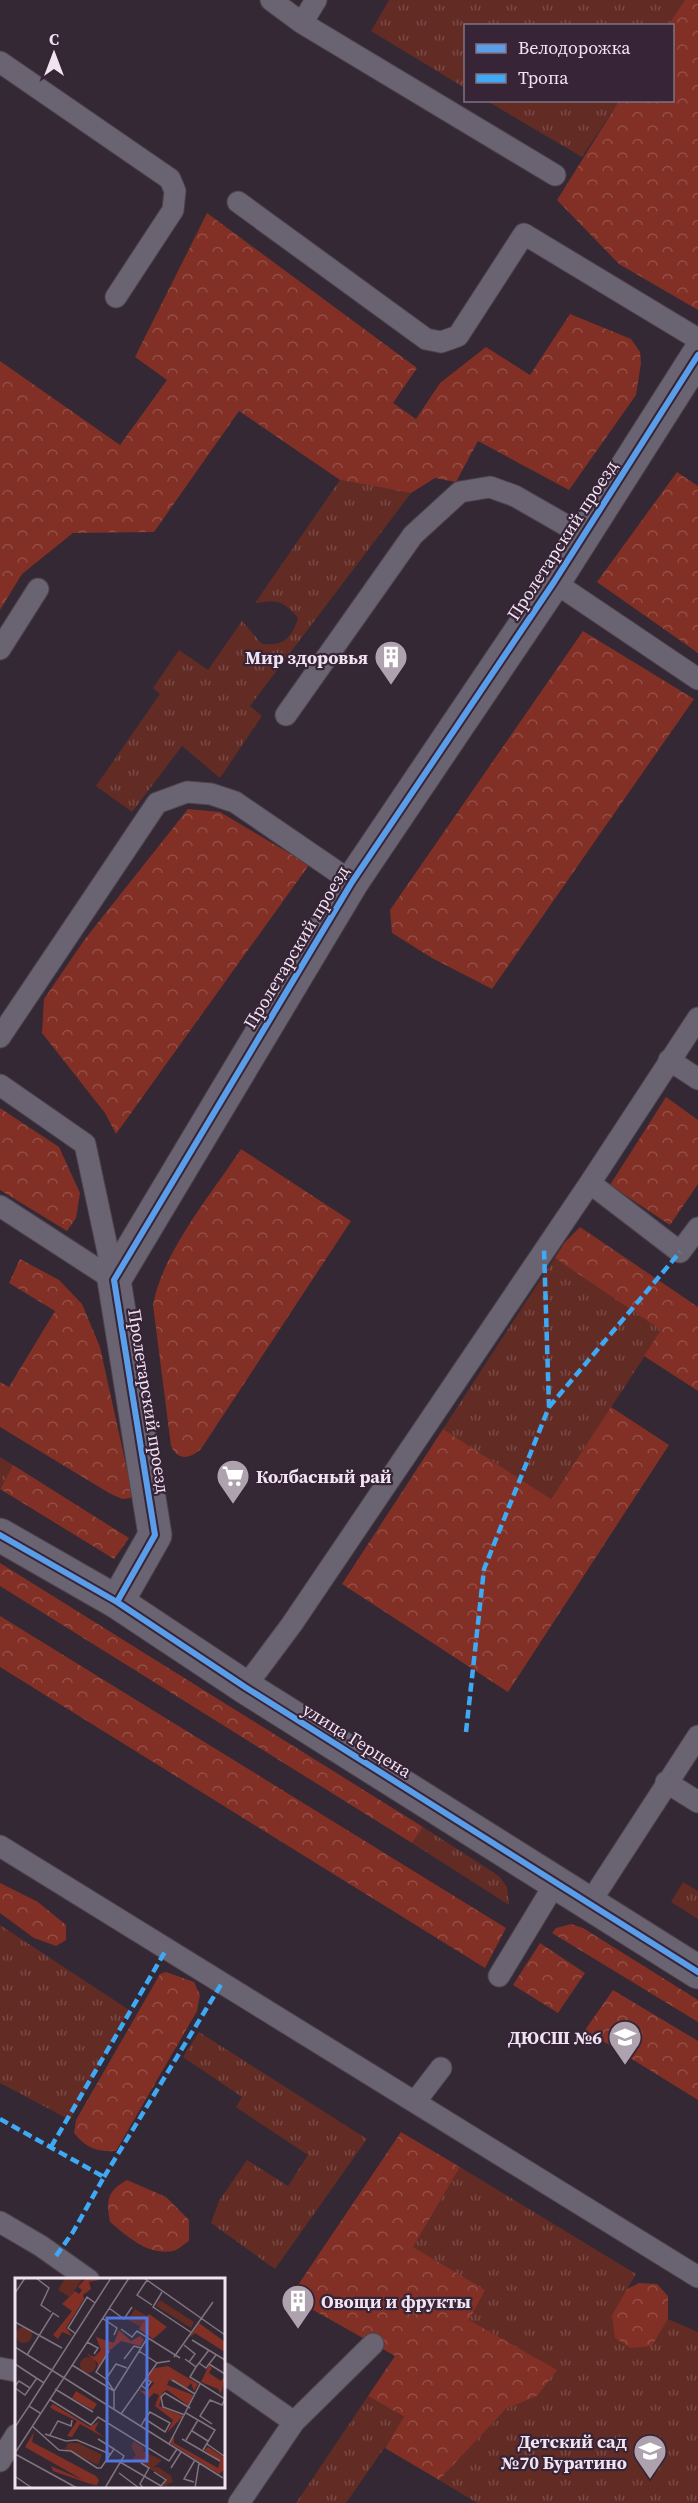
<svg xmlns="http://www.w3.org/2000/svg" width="698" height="2503" font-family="'Source Serif 4',serif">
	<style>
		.grass { fill: url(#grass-tufts) }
		.forest { fill: url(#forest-crowns) }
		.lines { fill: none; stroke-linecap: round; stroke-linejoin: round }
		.lane-casing { stroke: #4d434d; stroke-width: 23 }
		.street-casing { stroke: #4d434d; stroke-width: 35 }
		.lane { stroke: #6a6472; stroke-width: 21 }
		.street { stroke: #6a6472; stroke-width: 33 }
		.quiet { stroke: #3fa9f5; stroke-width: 4.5; stroke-dasharray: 9 4.5; stroke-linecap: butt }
		.cycleway-casing { stroke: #372437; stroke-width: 10 }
		.cycleway { stroke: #5a9eea; stroke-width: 6 }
		.labels { text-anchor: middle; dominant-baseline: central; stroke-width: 4.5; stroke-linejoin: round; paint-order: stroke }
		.street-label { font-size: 18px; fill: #f1e4f1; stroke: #372437 }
		.poi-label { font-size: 18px; font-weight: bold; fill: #f1e4f1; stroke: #372437; text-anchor: end }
		.inset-road { fill: none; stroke: #7f737f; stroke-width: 1.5 }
		.view { fill: #5274de; fill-opacity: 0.15; stroke: #5274de; stroke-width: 3 }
		.inset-edge { fill: none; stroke: #f1e4f1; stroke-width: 3 }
	</style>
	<defs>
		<pattern id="grass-tufts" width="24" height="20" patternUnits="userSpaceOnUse" patternTransform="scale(1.5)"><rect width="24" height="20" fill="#622c25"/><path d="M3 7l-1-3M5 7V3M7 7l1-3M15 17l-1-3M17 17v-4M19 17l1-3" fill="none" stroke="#794a45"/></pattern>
		<pattern id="forest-crowns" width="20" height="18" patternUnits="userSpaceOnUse" patternTransform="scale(1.5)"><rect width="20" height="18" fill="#823025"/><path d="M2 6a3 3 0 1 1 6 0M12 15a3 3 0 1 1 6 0" fill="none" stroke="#944e45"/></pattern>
	</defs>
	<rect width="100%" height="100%" fill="#332833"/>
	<path class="grass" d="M389 0H685L668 25 466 26 465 88 371 31Z
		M487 101H619L582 157Z
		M340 480 411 493 250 706 262 716 220 778 182 746 132 812 96 786 160 694 153 688 179 650 208 670 242 621 262 644C284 646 291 639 298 618 282 600 279 600 255 603Z
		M565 1242 673 1313 551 1499 443 1429Z
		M0 1457 13 1465 0 1488Z
		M423 1827 499 1876 507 1887 509 1905 412 1843Z
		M683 1882 698 1891V1919L671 1902Z
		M0 1925 129 2010 70 2120 0 2083Z
		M199 2032 367 2139 275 2269 211 2223 219 2201 247 2160 288 2186 308 2155 237 2108 236 2107 242 2097 183 2057Z
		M460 2167 636 2274 612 2315 652 2346 668 2319 698 2332V2503H477L439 2480 506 2409 537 2396 468 2319 413 2247Z
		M368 2396 405 2418 346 2503H296Z"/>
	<path class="forest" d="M685 0H698V310L619 264 557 200 619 101 672 100V26L668 25Z
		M207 213 417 368 393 403 416 419 440 383 486 347 530 375 570 314 631 339 640 352 641 363 636 395 569 490 478 441 456 482 435 478 411 493 340 480 239 411 154 532 73 533 22 574 0 610V361L120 445 167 380 135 357Z
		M677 472 698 486V653L597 582Z
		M583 631 694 699 492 989 432 958 392 933 390 910Z
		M188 809 220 812 309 865 116 1134 105 1113 42 1033 44 999 85 939Z
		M666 1097 698 1120V1184L670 1225 610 1185Z
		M0 1108 59 1147 80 1193 76 1218 67 1231 0 1190Z
		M241 1149 351 1221 201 1449C190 1459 178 1461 171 1446L153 1305C162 1253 212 1193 241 1149Z
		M580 1227 698 1307V1391L644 1356 661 1330 555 1258 565 1242Z
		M20 1259 59 1280 82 1304 100 1347 131 1488V1498L122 1499 109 1493 0 1427V1382L9 1387 55 1311 9 1283Z
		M611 1407 669 1445 508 1692 342 1584 443 1429 551 1499Z
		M13 1465 129 1538 114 1559 0 1489Z
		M0 1563 423 1827 412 1843 0 1586Z
		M0 1616 506 1928 485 1968 0 1667Z
		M0 1883 38 1902 66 1925V1940L56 1946 34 1938 0 1913Z
		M571 1924 583 1928 698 2000V2022L552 1933 556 1928Z
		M540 1943 585 1973 558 2013 513 1985Z
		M166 1972 194 1982 200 1995 197 2011 116 2151C97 2152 86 2148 74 2133L76 2120 160 1974Z
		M613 1990 698 2041V2100L585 2030Z
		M401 2132 460 2167 413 2247 485 2290 469 2320 557 2370 537 2396 506 2409 439 2480 385 2448 404 2417 368 2396 395 2356 290 2297Z
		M127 2180 166 2197 189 2220V2241C184 2244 178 2250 173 2251 148 2256 127 2236 110 2222 106 2200 107 2191 127 2180Z
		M639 2283 657 2284 668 2296V2319L652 2346 631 2348 615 2338 612 2315 627 2289Z"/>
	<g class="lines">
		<g class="lane-casing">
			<path id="lane" d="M271 0 302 23 316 0
				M302 23 555 175
				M0 62 170 179 175 191 173 210 116 297
				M238 202 426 339 441 342 458 336 524 234 698 339
				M554 582 698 679
				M0 649 38 589
				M286 715 413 535 460 492 490 487 515 496 583 535
				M0 1037 157 803 187 792 211 794 235 802 352 882
				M669 1060 698 1079
				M0 1085 85 1144 114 1280 0 1206
				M590 1183 680 1252 698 1228
				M245 1687 292 1624 590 1183 698 1018
				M666 1782 698 1802
				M0 1846 698 2277
				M589 1904 698 1736
				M499 1976 556 1882
				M415 2102 441 2068
				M0 2222 41 2246 89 2280
				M0 2368 16 2371
				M224 2373 294 2422 239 2503
				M294 2422 373 2344
				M0 2461 16 2435"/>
		</g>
		<g class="street-casing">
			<path id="street" d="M0 1535 117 1602 245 1687 698 1972
				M117 1602 155 1535 114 1280 352 882 554 582 698 355"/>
		</g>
		<use href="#lane" class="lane"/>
		<use href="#street" class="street"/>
		<path class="quiet" d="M549 1407 680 1252
			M466 1732 484 1569 549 1407 544 1249
			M0 2119 104 2177 73 2232 56 2256
			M51 2147 166 1950
			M104 2177 222 1983"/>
		<g class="cycleway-casing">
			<path id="cycleway" d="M0 1535 117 1602 245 1687 698 1972
				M117 1602 155 1535 114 1280 352 882 554 582 698 355"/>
		</g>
		<use href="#cycleway" class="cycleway"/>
	</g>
	<defs>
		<g id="building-pin" transform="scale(1.725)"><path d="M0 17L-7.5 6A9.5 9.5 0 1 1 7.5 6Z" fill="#aea2ae" stroke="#372437"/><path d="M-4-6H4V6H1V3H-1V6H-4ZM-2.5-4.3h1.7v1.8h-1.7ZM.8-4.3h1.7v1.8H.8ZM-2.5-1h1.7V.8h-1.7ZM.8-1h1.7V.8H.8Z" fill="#fff"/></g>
		<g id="supermarket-pin" transform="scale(1.725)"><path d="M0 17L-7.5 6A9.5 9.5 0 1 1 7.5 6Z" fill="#aea2ae" stroke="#372437"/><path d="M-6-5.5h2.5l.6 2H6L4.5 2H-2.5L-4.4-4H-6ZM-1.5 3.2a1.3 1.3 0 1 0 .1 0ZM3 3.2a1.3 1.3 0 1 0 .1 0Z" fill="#fff"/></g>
		<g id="school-pin" transform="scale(1.725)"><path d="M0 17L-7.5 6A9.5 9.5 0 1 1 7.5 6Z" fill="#aea2ae" stroke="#372437"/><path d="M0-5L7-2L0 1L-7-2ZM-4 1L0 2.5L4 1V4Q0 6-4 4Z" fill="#fff"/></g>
	</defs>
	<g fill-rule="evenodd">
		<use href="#building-pin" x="391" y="657"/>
		<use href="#supermarket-pin" x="233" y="1476"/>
		<use href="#school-pin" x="625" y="2037"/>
		<use href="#building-pin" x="298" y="2301"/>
		<use href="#school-pin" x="650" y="2451"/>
	</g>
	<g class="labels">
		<g class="street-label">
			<text transform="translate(562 540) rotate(-57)">Пролетарский проезд</text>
			<text transform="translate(296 947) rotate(-59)">Пролетарский проезд</text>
			<text transform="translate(149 1401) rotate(81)">Пролетарский проезд</text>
			<text transform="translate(357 1740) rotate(32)">улица Герцена</text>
		</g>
		<g class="poi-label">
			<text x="368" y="657">Мир здоровья</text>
			<text x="256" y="1476" text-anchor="start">Колбасный рай</text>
			<text x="602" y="2037">ДЮСШ №6</text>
			<text x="321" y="2301" text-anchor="start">Овощи и фрукты</text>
			<text x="627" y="2441">Детский сад<tspan x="627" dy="21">№70 Буратино</tspan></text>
		</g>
	</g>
	<g transform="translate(15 2278)">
		<rect width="210" height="210" fill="#332833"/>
		<path d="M145 22 179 44 176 50 141 28ZM120 31 132 38 126 49 113 42ZM65 87a8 8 0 1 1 16 0a8 8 0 1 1-16 0ZM119 163 129 170 128 173 147 182 138 190 143 189 156 198 158 204 151 207 154 210 148 207 151 200 117 181 121 177 116 168ZM53 165H63L87 177 83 187 50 171Z" fill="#622c25"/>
		<path d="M71 0H82L84 2 74 4 76 11 68 17 69 21 51 50 57 58 47 54 43 61 38 57 57 33 47 26 60 13 64 16 67 12 63 9ZM134 36 152 49 138 61 124 51ZM184 45 210 64V74L180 55 175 59ZM104 52 116 63 125 58 129 62 125 68 106 63 94 73 82 91 83 85 71 75 79 79 86 72 81 59 99 65ZM194 87 197 90 194 95 206 103 210 98 206 116 203 111 186 104ZM153 88 183 106 179 113 176 105 172 110 154 102 152 107 178 117 174 128 152 112 148 114 144 128 168 138 152 155 158 142 140 128 144 117 139 115 134 120 124 112 132 114 139 105 132 100 140 90ZM61 113 82 126 78 132 57 120ZM38 126 75 149 84 143 80 152 90 160 65 146 57 159 52 158 62 143 39 132 35 129ZM19 154 17 164 81 198 84 202 82 207 75 205 87 210 38 193 36 188 68 202 10 169ZM159 158V165L203 190 205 183 189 172 193 169 210 180V195L208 198 209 192 204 196 155 165Z" fill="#823025"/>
		<path d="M50 0H68L55 19 43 12ZM1 57a8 8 0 1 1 16 0a8 8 0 1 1-16 0Z" fill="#622c25"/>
		<path class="inset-road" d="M21 0 34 10 26 27 36 34M129 0 210 57M132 2 122 17 137 27M147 14 138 29 177 55M0 15 10 0M94 30 109 41 117 29M87 40 102 50 99 57M0 44 47 70M106 51 117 59 122 53 165 80M61 56 53 50 72 19 80 25M177 62 210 82M72 64 83 70 79 76M169 67 180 76 174 84M0 69 208 200M124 73 142 85M12 77 38 35 44 39M159 79 198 24M109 81 119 68 126 70M170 81 181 89 175 99 210 121 207 127 195 122 185 138 197 146M184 85 191 90 201 77M0 86 29 105M194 86 210 96M57 87 99 113 91 101 101 86 112 90M181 89 194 72M91 101 81 94 94 73M157 102 180 116M126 107 131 111 136 104 130 100M0 108 4 103 15 110 22 100M0 110 10 117 15 110M40 111 78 134M34 121 76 147 83 139 154 183 162 171M14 128 96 0M99 131V113L133 59M106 136 142 85 155 83M170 137 148 129 146 119 150 115 175 130M183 142 200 152 188 172M17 148 44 172 56 173 82 190H86L99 171 109 178 90 210M126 148 130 141 135 134 155 145 150 154 130 141M0 149 14 128 25 135M177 153 193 163M30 156 51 163 62 162 95 176M35 157 43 143 56 148 57 142M83 161 99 171M167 161 205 183M171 162 183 142 171 135M154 166 185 106M192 166 209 178M0 175 114 0M0 176 62 210M105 184 146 208 151 202 139 194M126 185 134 190 125 206 128 210M156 190 166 174M104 195 124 210M1 199 17 210M179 204 169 201 180 182M180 210 184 185"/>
		<path class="view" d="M92 40H132V183H92Z"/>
		<rect width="210" height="210" class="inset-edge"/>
	</g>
	<rect x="464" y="24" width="210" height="78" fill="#372437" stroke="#817181" stroke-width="1.5"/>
	<rect x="476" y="44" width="30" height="9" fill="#5a9eea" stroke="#817181" stroke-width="1.5"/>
	<text x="518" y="54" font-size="18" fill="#f1e4f1">Велодорожка</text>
	<rect x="476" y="74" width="30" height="9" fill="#3fa9f5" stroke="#817181" stroke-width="1.5"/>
	<text x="518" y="84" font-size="18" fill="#f1e4f1">Тропа</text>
	<g transform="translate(54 54)" stroke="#372437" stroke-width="4.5" paint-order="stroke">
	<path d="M0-4.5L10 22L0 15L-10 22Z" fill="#f1e4f1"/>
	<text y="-9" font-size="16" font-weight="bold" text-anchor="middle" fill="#f1e4f1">С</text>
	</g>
</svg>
